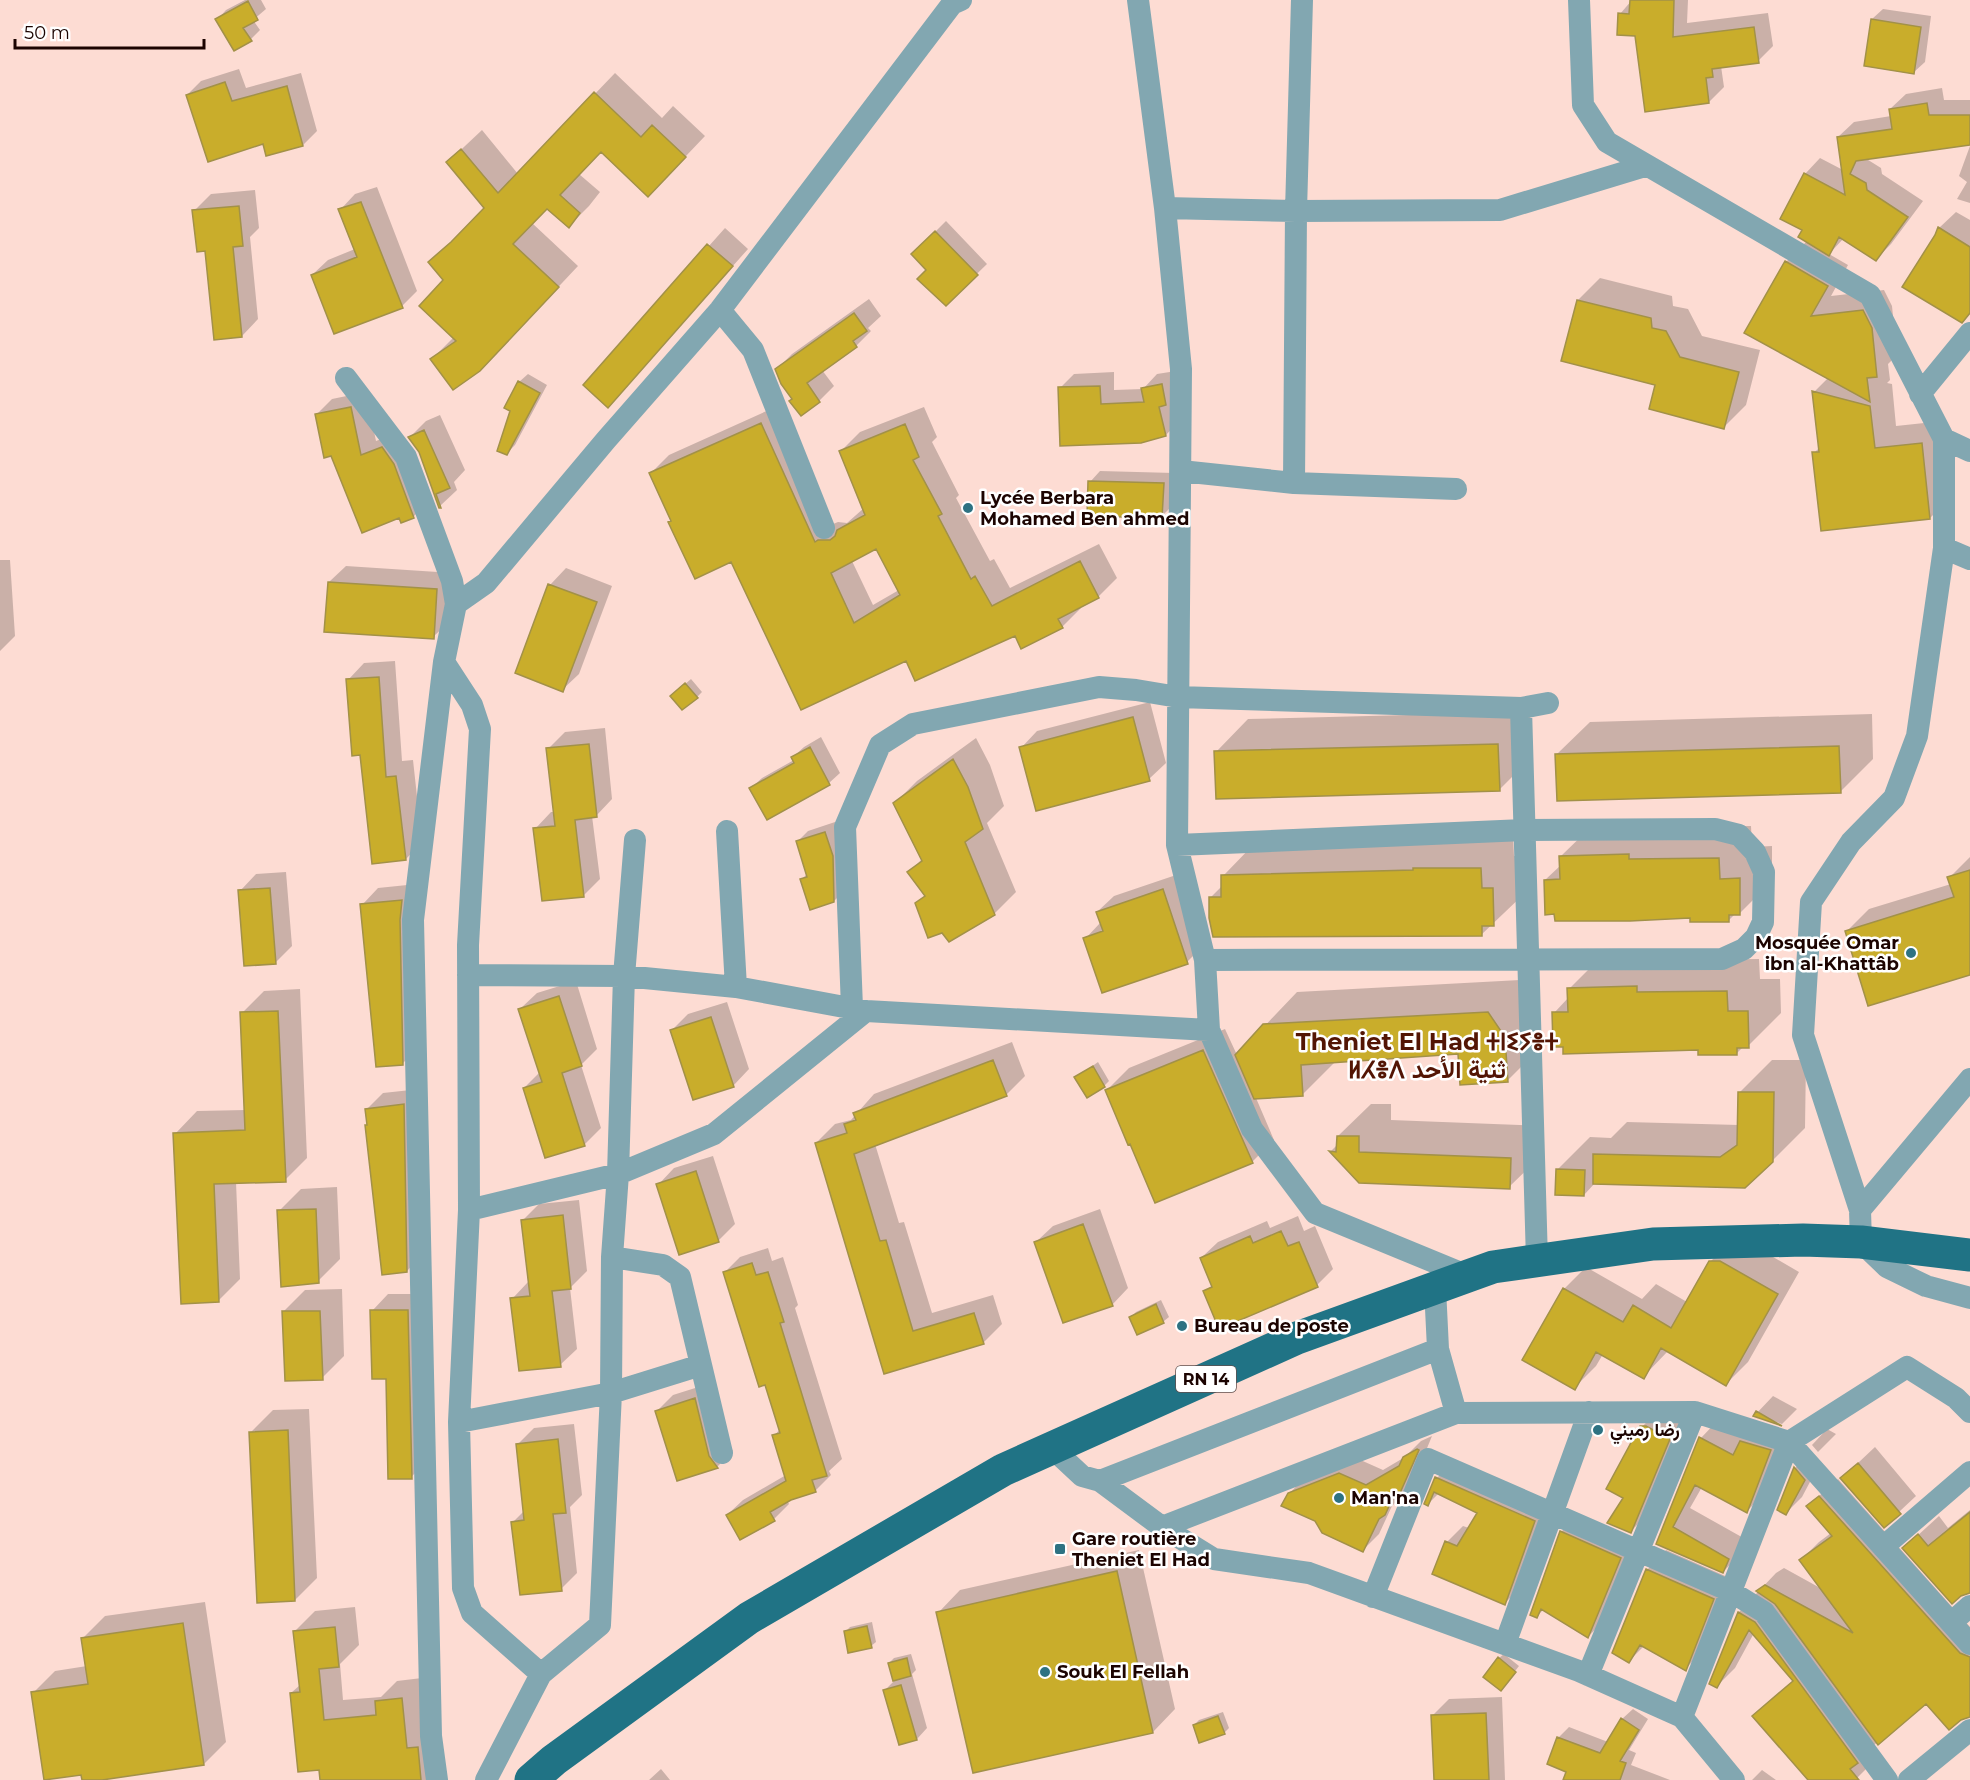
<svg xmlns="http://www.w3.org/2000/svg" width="1970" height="1780" font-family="Montserrat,Vazirmatn,'Noto Sans Tifinagh',sans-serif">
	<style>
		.shadow { fill: #0003; fill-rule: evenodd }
		.building { fill: #c9ad2b; stroke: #a29148; stroke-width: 1.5; fill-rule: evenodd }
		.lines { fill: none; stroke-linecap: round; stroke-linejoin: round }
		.minor { stroke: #82a7b1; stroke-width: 22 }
		.primary { stroke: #207385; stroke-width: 33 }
		.poi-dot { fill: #2e7282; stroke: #fff; stroke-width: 2 }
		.labels { text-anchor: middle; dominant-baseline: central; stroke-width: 5; stroke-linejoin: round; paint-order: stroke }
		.shield { fill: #fff; stroke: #604f4d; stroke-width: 1.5 }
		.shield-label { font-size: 16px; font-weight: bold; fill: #1c0401 }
		.poi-label { font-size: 18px; font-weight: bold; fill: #1c0401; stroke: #fff; text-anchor: start }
		.district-label { font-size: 24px; font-weight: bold; fill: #531504; stroke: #fff }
	</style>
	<rect width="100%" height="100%" fill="#fddcd3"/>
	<path class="shadow" d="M245 0H261L266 9 253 20 260 30 251 39 217 20 226 10Z
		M1632 0H1688L1687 23 1768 13 1773 46 1758 61 1721 66 1724 87 1709 102 1636 34 1620 14Z
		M1883 9 1931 16 1925 62 1914 72 1872 19Z
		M239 69 246 88 301 73 317 131 303 145 264 142 187 95 201 81Z
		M615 73 662 118 673 106 705 136 668 175 601 150 579 174 600 192 589 206 569 226 547 207 532 223 578 266 500 349 432 359 454 337 445 280 430 262 486 208 448 162 482 130 518 174Z
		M1942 88 1944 100H1970V143L1865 158 1881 168 1882 174 1923 201 1891 244 1876 259 1844 238 1829 254 1848 265 1831 296 1884 290 1892 306 1897 355 1888 364 1890 380 1887 383 1892 384 1896 426 1943 421 1952 496 1930 518 1814 453 1820 447 1814 392 1828 378 1786 262 1807 241 1804 229 1805 174 1820 158 1843 170 1838 137 1854 122 1891 116 1890 109 1906 94Z
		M1970 146V203L1957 199 1967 182 1959 176Z
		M377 187 417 291 402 306 312 275 328 260 355 249 340 210 355 194Z
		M255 190 259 228 250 237 258 319 242 336 206 250 194 211 211 194Z
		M1956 212 1970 220V314L1964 319 1939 228Z
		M946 221 987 264 946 304 928 270 913 254Z
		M725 228 748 249 608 406 585 385Z
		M1600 278 1672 296 1673 306 1688 309 1702 336 1760 350 1746 405 1724 427 1657 384 1578 300Z
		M869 299 881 316 868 328 871 331 856 346 822 370 834 386 819 401 801 414 777 369 792 354Z
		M1176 371 1180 420 1166 435 1060 388 1074 374 1114 372V390L1143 389 1157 374Z
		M528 374 547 385 515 445 507 453 519 382Z
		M366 392 376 441 397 433 429 501 413 517 316 415 332 399Z
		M780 405 833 524 838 522 847 523 864 508 841 451 860 432 924 407 937 437 932 442 959 495 956 498 990 561 994 559 1010 588 1099 544 1117 578 1098 597 1080 606 1081 608 1062 627 1016 635 907 659 732 560 672 520 651 473 669 455ZM877 547 899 590 873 605 852 561Z
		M440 415 465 470 454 482 457 490 440 506 420 452 410 437 426 421Z
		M1100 471 1174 473 1173 505 1162 516 1090 482Z
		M0 560H10L15 636 0 651Z
		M346 566 453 573 450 621 433 637 329 582Z
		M566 568 612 586 579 674 562 690 550 585Z
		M395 661 402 761 413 760 422 842 406 859 361 754 348 680 364 663Z
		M691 679 702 692 697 697 677 691Z
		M1150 702 1166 763 1149 779 1021 748 1037 731Z
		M1530 712 1532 757 1499 790 1216 752 1248 719Z
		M1872 714 1873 759 1840 792 1557 754 1590 722Z
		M605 728 612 799 596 816H592L600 879 583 896 535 829 551 812H555L548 749 565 732Z
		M821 737 840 773 829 783 768 818 751 788 762 778 794 760 793 757 804 747Z
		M976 738 990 765 1004 806 987 823 1016 892 994 914 917 903 926 895 909 872 922 859 895 803 917 781Z
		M835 822 845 890 834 901 802 879 807 874 797 842 808 831Z
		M1594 824 1661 827 1751 826 1752 847 1772 846V881L1740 913H1736L1729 920 1691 916 1545 880 1561 865V856Z
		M1513 836 1514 856H1525L1526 892 1481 935 1210 898 1223 885V876L1255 843Z
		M1970 857V973L1847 931 1869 909 1951 884 1949 878Z
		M286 872 292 946 275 963 240 891 256 874Z
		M1179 874 1203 946 1187 962 1085 939 1101 922 1097 912 1114 896Z
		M417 884 419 1047 402 1064 362 905 378 888Z
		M1602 956 1669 960 1759 959 1760 979H1780L1781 1013 1748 1046H1744L1737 1053 1700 1049 1564 1046 1554 1013 1569 997V989Z
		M1520 980 1540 1048 1508 1080 1459 1052 1335 1062 1302 1095 1256 1098 1274 1140 1252 1162 1107 1090 1129 1068 1225 1029 1237 1055 1297 992Z
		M576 981 597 1049 581 1065 601 1128 585 1144 546 1156 524 1088 540 1072 520 1009 537 993Z
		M300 989 307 1158 285 1180 236 1182 240 1279 218 1301 175 1134 197 1111 246 1110 242 1013 264 991Z
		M727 1002 749 1069 733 1086 672 1030 688 1014Z
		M1012 1042 1025 1076 1006 1095 875 1144 899 1223 904 1222 932 1313 993 1295 1002 1324 983 1343 885 1372 816 1143 835 1124 851 1120 874 1094Z
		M1772 1060H1806L1805 1128 1772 1161 1595 1183 1584 1195 1557 1170 1590 1137 1611 1138 1627 1122 1739 1125 1740 1092Z
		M1098 1062 1109 1081 1104 1086 1076 1078Z
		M420 1089 423 1254 407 1271 366 1125 368 1124 366 1110 383 1093Z
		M1371 1104H1391V1120L1543 1126 1542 1155 1509 1187 1331 1151 1338 1144V1136Z
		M713 1156 735 1224 719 1240 680 1253 658 1185 674 1168Z
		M337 1187 340 1259 318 1281 279 1211 301 1189Z
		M579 1200 587 1271 570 1288 577 1349 560 1365 512 1299 528 1282 523 1220 539 1204Z
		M1100 1209 1128 1288 1112 1305 1036 1242 1053 1226Z
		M1298 1216 1304 1231 1315 1226 1333 1269 1317 1285 1205 1292 1213 1284 1201 1258 1218 1242 1267 1221 1270 1228Z
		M1742 1239 1799 1272 1748 1362 1726 1384 1668 1351 1643 1377 1603 1354 1596 1366 1574 1388 1564 1289 1586 1267 1642 1299 1656 1284 1687 1302 1710 1262 1732 1240Z
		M768 1248 772 1261 783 1257 798 1305 795 1308 842 1459 829 1471 831 1475 815 1491 787 1500 789 1504 774 1519 727 1515 743 1500 786 1475 774 1436 780 1429 766 1384 724 1273 740 1257Z
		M342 1289 344 1356 322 1378 283 1312 305 1290Z
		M388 1294H424L428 1461 411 1477 372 1311Z
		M1161 1300 1169 1317 1164 1321 1138 1333 1131 1317 1136 1312Z
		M711 1383 725 1439 733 1451 717 1467 656 1412 673 1395Z
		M1773 1396 1797 1409 1782 1424 1755 1415Z
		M309 1409 317 1578 295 1600 251 1432 273 1410Z
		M1658 1410 1685 1422 1647 1515 1631 1531 1625 1497 1642 1427Z
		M1719 1419 1789 1432 1765 1493 1747 1511 1702 1487 1690 1508 1747 1540 1741 1553 1723 1572 1658 1543 1701 1438Z
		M574 1424 582 1495 570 1507 577 1573 561 1589 513 1522 525 1510 518 1444 534 1428Z
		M1827 1429 1836 1434 1818 1452 1812 1445Z
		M1432 1436 1416 1475 1401 1497 1392 1506 1379 1534 1363 1550 1316 1520 1289 1494 1305 1477 1356 1458 1383 1470 1405 1457 1421 1441Z
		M1875 1447 1916 1496 1884 1526 1842 1478Z
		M1811 1452 1820 1463 1802 1497 1786 1513 1795 1468Z
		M1453 1462 1551 1504 1521 1587 1505 1603 1447 1542 1463 1526 1469 1528 1479 1512 1439 1493 1428 1504 1437 1478Z
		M1838 1479 1970 1627V1715L1926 1702 1868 1750 1876 1759 1855 1780H1810L1754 1716 1794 1680 1754 1633 1735 1668 1717 1686 1711 1683 1739 1612 1776 1573 1784 1568 1822 1589 1801 1560 1819 1542 1831 1533 1808 1506Z
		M1970 1510V1591L1904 1548 1939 1516 1948 1528Z
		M1578 1516 1636 1541 1604 1620 1588 1637 1544 1609 1537 1616 1561 1532Z
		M1139 1550 1175 1709 1153 1732 938 1613 960 1590Z
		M1666 1550 1732 1579 1705 1649 1685 1669 1644 1646 1628 1662 1647 1570Z
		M205 1602 226 1742 204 1764 84 1780 83 1773 33 1693 55 1671 87 1666 83 1638 105 1616Z
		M355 1607 359 1645 340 1664 343 1700 381 1697 397 1681 422 1678 430 1780H322L321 1768 291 1693 300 1685 294 1632 315 1611Z
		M872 1622 876 1642 871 1646 845 1632 850 1627Z
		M911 1654 916 1670 912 1674 927 1728 917 1739 884 1691 894 1681 889 1663 894 1658Z
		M1504 1654 1519 1666 1505 1684 1499 1658Z
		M1502 1697 1505 1780H1436L1433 1715 1449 1699Z
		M1633 1709 1648 1719 1629 1750 1636 1753 1631 1765 1670 1780H1564L1568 1771 1558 1738 1569 1727 1608 1742 1622 1719Z
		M1223 1712 1229 1728 1224 1733 1194 1725 1199 1720Z
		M661 1769 670 1780H649Z
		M1762 1770 1776 1780H1752Z"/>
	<path class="building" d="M1630 0H1674L1673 37 1754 27 1759 63 1712 69 1713 77 1706 78 1709 103 1645 112 1635 36 1617 35 1618 13 1629 14Z
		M248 1 258 20 243 28 252 41 234 51 215 19Z
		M1871 19 1921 27 1914 74 1864 66Z
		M225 82 232 101 287 86 303 146 266 156 263 144 208 162 186 95Z
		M594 92 641 137 652 125 686 157 648 197 601 152 560 195 580 213 569 228 547 209 513 244 559 287 480 371 453 390 430 359 456 341 419 306 443 280 428 262 451 242 484 208 446 162 461 149 498 193Z
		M1927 103 1929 115H1970V145L1856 161 1850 174 1866 183 1867 190 1908 217 1876 261 1839 237 1829 256 1798 237 1802 230 1780 219 1804 173 1845 195 1837 137 1892 129 1889 109Z
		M361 202 403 308 334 334 311 275 357 257 338 209Z
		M239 206 243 246 233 247 242 337 214 340 205 251 197 252 192 210Z
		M1938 227 1970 247V313L1962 323 1902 287 1935 235Z
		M935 231 978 275 946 306 917 279 926 270 911 254Z
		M707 244 733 266 608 408 583 385Z
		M1785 261 1828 286 1811 316 1863 310 1872 328 1877 377 1867 378 1870 402 1744 333Z
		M1577 300 1651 318 1652 328 1666 331 1680 357 1739 372 1724 429 1649 409 1655 385 1561 361Z
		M854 313 867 331 853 341 857 347 807 383 820 402 801 416 789 401 792 399 781 384 775 369Z
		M518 381 540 393 507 455 497 451 510 411 504 408Z
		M1162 384 1166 405 1159 407 1166 436 1141 443 1060 446 1058 387 1100 386 1101 404 1144 402 1141 388Z
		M1812 391 1870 406 1875 448 1922 443 1930 519 1821 531 1812 452H1819Z
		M351 407 361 455 382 447 394 464 414 518 401 523 399 518 362 533 331 456 324 458 315 414Z
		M761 423 815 542 818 540H830L835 536 837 530 865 515 839 451 905 424 919 457 913 460 942 514 938 516 971 579 975 576 992 606 1080 561 1099 598 1058 619 1063 628 1021 649 1015 636 915 681 906 661 801 710 731 562 695 579 668 522 671 521 649 473ZM876 549 900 595 854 623 831 573Z
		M424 430 450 488 436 494 441 508H439L419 452 408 437Z
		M1088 481 1164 483 1162 518 1087 516Z
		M328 582 437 589 434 639 324 632Z
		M548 584 597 602 563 692 515 673Z
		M379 677 386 777 396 776 406 860 372 864 360 755 352 756 346 679Z
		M685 683 698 698 682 710 670 696Z
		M1133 717 1150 781 1036 811 1019 747Z
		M589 744 597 817 575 820 584 897 542 901 533 828 555 826 546 748Z
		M1498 744 1500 791 1216 799 1214 751Z
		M1839 746 1841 793 1557 801 1555 754Z
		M810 747 830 785 767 820 749 788 794 763 791 757Z
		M953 759 968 787 983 829 965 842 995 915 949 942 942 933 928 938 915 903 925 896 907 872 922 861 893 803Z
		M825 832 833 856 834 902 810 910 800 879 807 877 796 841Z
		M1629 854V859L1719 858 1720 879 1740 878V915H1729V922H1690V918L1630 921H1555L1554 914 1545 915 1544 880 1560 879 1559 856Z
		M1413 868H1481L1482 888H1493L1494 926H1482V936L1213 937 1209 918V897H1221V875L1413 870Z
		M1970 870V975L1868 1006 1845 931 1954 897 1947 877Z
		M270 888 276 964 244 966 238 890Z
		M1163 889 1188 964 1102 993 1083 938 1103 931 1096 912Z
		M402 900 400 920 403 1065 376 1067 360 904Z
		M1637 986V992L1727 991 1728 1011H1748L1749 1048H1737V1055H1698V1050L1563 1054V1047H1553L1552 1012H1568L1567 988Z
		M559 996 582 1066 562 1073 585 1146 545 1158 523 1088 542 1082 518 1009Z
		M278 1011 286 1182 214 1184 219 1302 181 1304 173 1133 245 1130 240 1012Z
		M1488 1012 1505 1037 1508 1082 1460 1085 1458 1054 1301 1065 1303 1096 1254 1099 1235 1055 1263 1024Z
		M711 1017 734 1087 693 1100 670 1030Z
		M1203 1050 1253 1163 1155 1203 1130 1144 1128 1145 1105 1090Z
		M993 1060 1007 1096 854 1154 880 1241 886 1240 913 1331 974 1313 984 1344 884 1374 815 1143 847 1133 844 1124 856 1120 853 1113Z
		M1093 1066 1105 1087 1087 1098 1074 1077Z
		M1738 1092H1774L1773 1162 1745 1188 1593 1184V1154L1720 1157 1737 1145Z
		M404 1104 407 1272 382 1275 365 1125H367L365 1109Z
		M1337 1136H1359V1152L1511 1158 1510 1189 1359 1183 1329 1151 1336 1152Z
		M1556 1169 1585 1170 1584 1196 1555 1195Z
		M696 1171 719 1242 679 1255 656 1184Z
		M316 1209 319 1283 281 1287 277 1210Z
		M563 1215 571 1289 552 1291 561 1367 519 1371 510 1298 530 1296 521 1220Z
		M1083 1224 1113 1306 1063 1323 1034 1242Z
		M1281 1231 1288 1246 1299 1242 1318 1287 1219 1329 1203 1291 1212 1287 1200 1258 1250 1236 1253 1243Z
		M1709 1261H1720L1778 1294 1726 1386 1661 1348 1644 1379 1596 1352 1575 1390 1522 1360 1563 1288 1623 1322 1633 1305 1671 1328Z
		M752 1263 756 1275 768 1272 784 1322 780 1323 827 1476 812 1480 816 1492 791 1500 770 1512 775 1521 740 1540 726 1515 786 1481 772 1435 780 1433 765 1385 759 1387 723 1272Z
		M1156 1304 1164 1323 1137 1335 1129 1317Z
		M370 1310H408L412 1479H388L386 1379H372Z
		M282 1311H320L323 1380 285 1381Z
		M695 1398 709 1456 718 1468 677 1481 655 1411Z
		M1756 1411 1782 1426 1753 1416Z
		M1640 1426H1646L1670 1439 1631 1533 1607 1523 1623 1498 1606 1489Z
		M288 1430 295 1601 257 1603 249 1432Z
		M1699 1437 1733 1455 1740 1441 1771 1450 1747 1513 1695 1485 1673 1527 1729 1559 1723 1573 1656 1544Z
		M558 1439 566 1513 553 1514 562 1591 520 1595 511 1522 524 1520 516 1444Z
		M1417 1449 1419 1450 1400 1493 1396 1491 1385 1515 1379 1519 1363 1552 1322 1533 1315 1521 1281 1506 1288 1493 1339 1473 1366 1485 1399 1466 1403 1457Z
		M1858 1463 1901 1514 1884 1528 1840 1478Z
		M1794 1467 1805 1480 1786 1515 1777 1510Z
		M1435 1477 1535 1521 1505 1605 1432 1574 1445 1541 1457 1546 1477 1513 1434 1492 1428 1506 1424 1504Z
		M1819 1496 1960 1653 1970 1657V1717L1961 1720 1949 1730 1926 1704 1878 1745 1775 1604 1756 1591 1765 1585 1853 1633 1799 1560 1832 1536 1806 1506Z
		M1970 1512V1593L1961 1596 1952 1604 1902 1548 1918 1534 1928 1546Z
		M1560 1531 1621 1558 1588 1638 1541 1609 1537 1618 1530 1615Z
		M1646 1569 1714 1599 1686 1671 1640 1645 1629 1663 1612 1653Z
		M1117 1571 1153 1733 973 1773 936 1612Z
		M1738 1612 1755 1622 1858 1763 1850 1769 1859 1780H1808L1752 1716 1793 1681 1749 1630 1717 1688 1709 1684Z
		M183 1623 204 1765 102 1780H82L81 1775 44 1780 31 1692 88 1684 81 1638Z
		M867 1626 872 1648 848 1653 844 1631Z
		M335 1627 339 1667 319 1669 324 1720 376 1715 375 1701 402 1698 407 1748 418 1747 421 1780H320L319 1770 298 1772 290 1693 300 1692 293 1631Z
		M1498 1657 1516 1672 1501 1691 1483 1677Z
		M907 1658 911 1676 893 1681 888 1663Z
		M901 1685 917 1740 899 1745 883 1690Z
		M1486 1713 1489 1780H1434L1431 1715Z
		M1218 1716 1225 1734 1199 1743 1193 1725Z
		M1621 1718 1639 1730 1620 1761 1626 1763 1620 1780H1563L1566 1772 1547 1764 1557 1737 1600 1753Z"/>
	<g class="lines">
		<path class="minor" d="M1138 0 1165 208 1181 369 1177 845 1205 960 1209 1030 1252 1129 1315 1213 1468 1276
			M1579 0 1583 105 1607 142 1870 295 1944 439V548L1917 736 1894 798 1851 842 1811 902 1803 1035 1860 1210 1861 1242 1887 1267 1926 1286 1970 1298
			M1165 208 1296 211 1500 210 1645 166
			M720 310 753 350 824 528
			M346 378 406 457 452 581 456 604 444 662 413 920 431 1736 437 1780
			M1920 394 1970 333
			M1944 439 1970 451
			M1181 471 1294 483 1456 489
			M1294 483 1296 211 1302 0
			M1944 548 1970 559
			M456 604 486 583 606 440 720 310 952 4 961 0
			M444 662 472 705 480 729 468 945 469 1210 459 1422 463 1588 472 1613 541 1674
			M1521 708 1537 1261
			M727 831 736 987
			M1177 845 1524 830 1715 829 1739 835 1755 852 1764 872 1763 922 1756 937 1744 949 1722 959 1205 960
			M468 975 624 976 736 987 866 1011 1209 1030
			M852 1008 845 827 880 745 913 724 1099 687 1136 690 1178 697 1521 708 1548 703
			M469 1210 618 1174 714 1134 866 1011
			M1860 1210 1970 1079
			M612 1257 663 1265 680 1277 722 1453
			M1438 1349 1456 1413
			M459 1422 611 1393 701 1365
			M1052 1448 1082 1476 1100 1481 1162 1527 1456 1413 1695 1412 1789 1442 1970 1644
			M1100 1481 1438 1349 1435 1288
			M1162 1527 1214 1559 1309 1573 1579 1671 1682 1717
			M1883 1547 1970 1472
			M1373 1597 1428 1459 1730 1591 1764 1612 1887 1780
			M1951 1623 1970 1606
			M1505 1644 1589 1412
			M1588 1675 1695 1412
			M486 1780 541 1674 600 1625 611 1393 612 1257 618 1174 624 976 635 840
			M1734 1780 1682 1717 1789 1442 1907 1367 1956 1398 1970 1412
			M1909 1780 1970 1730"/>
		<path class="primary" d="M531 1780 554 1760 749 1618 1003 1470 1297 1338 1468 1276 1493 1267 1653 1244 1803 1240 1861 1242 1970 1255"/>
	</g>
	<g class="poi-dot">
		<circle cx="968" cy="508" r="6"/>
		<circle cx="1911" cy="953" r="6"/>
		<circle cx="1182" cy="1326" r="6"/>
		<circle cx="1598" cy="1430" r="6"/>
		<circle cx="1339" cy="1498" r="6"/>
		<rect x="1054" y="1543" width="12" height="12" rx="3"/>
		<circle cx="1045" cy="1672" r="6"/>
	</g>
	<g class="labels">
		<rect class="shield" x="1176" y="1366" width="60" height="26" rx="4.5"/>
		<g class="shield-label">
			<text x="1206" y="1379">RN 14</text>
		</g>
		<g class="poi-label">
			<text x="980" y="498">Lycée Berbara<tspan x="980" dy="21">Mohamed Ben ahmed</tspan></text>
			<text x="1899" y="943" text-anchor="end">Mosquée Omar<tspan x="1899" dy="21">ibn al-Khattâb</tspan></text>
			<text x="1194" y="1326">Bureau de poste</text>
			<text x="1610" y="1430">رضا رميني</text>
			<text x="1351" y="1498">Man'na</text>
			<text x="1072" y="1539">Gare routière<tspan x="1072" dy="21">Theniet El Had</tspan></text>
			<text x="1057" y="1672">Souk El Fellah</text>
		</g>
		<g class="district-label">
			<text x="1427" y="1041">Theniet El Had ⵜⵏⵉⵢⴻⵜ<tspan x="1427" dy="28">ⵍⵃⴻⴷ ثنية الأحد</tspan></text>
		</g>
	</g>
	<path d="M15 39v9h189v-9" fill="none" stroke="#1c0401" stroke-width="3"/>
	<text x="24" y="39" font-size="18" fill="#1c0401" stroke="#ffffff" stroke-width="4.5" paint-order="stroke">50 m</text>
</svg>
